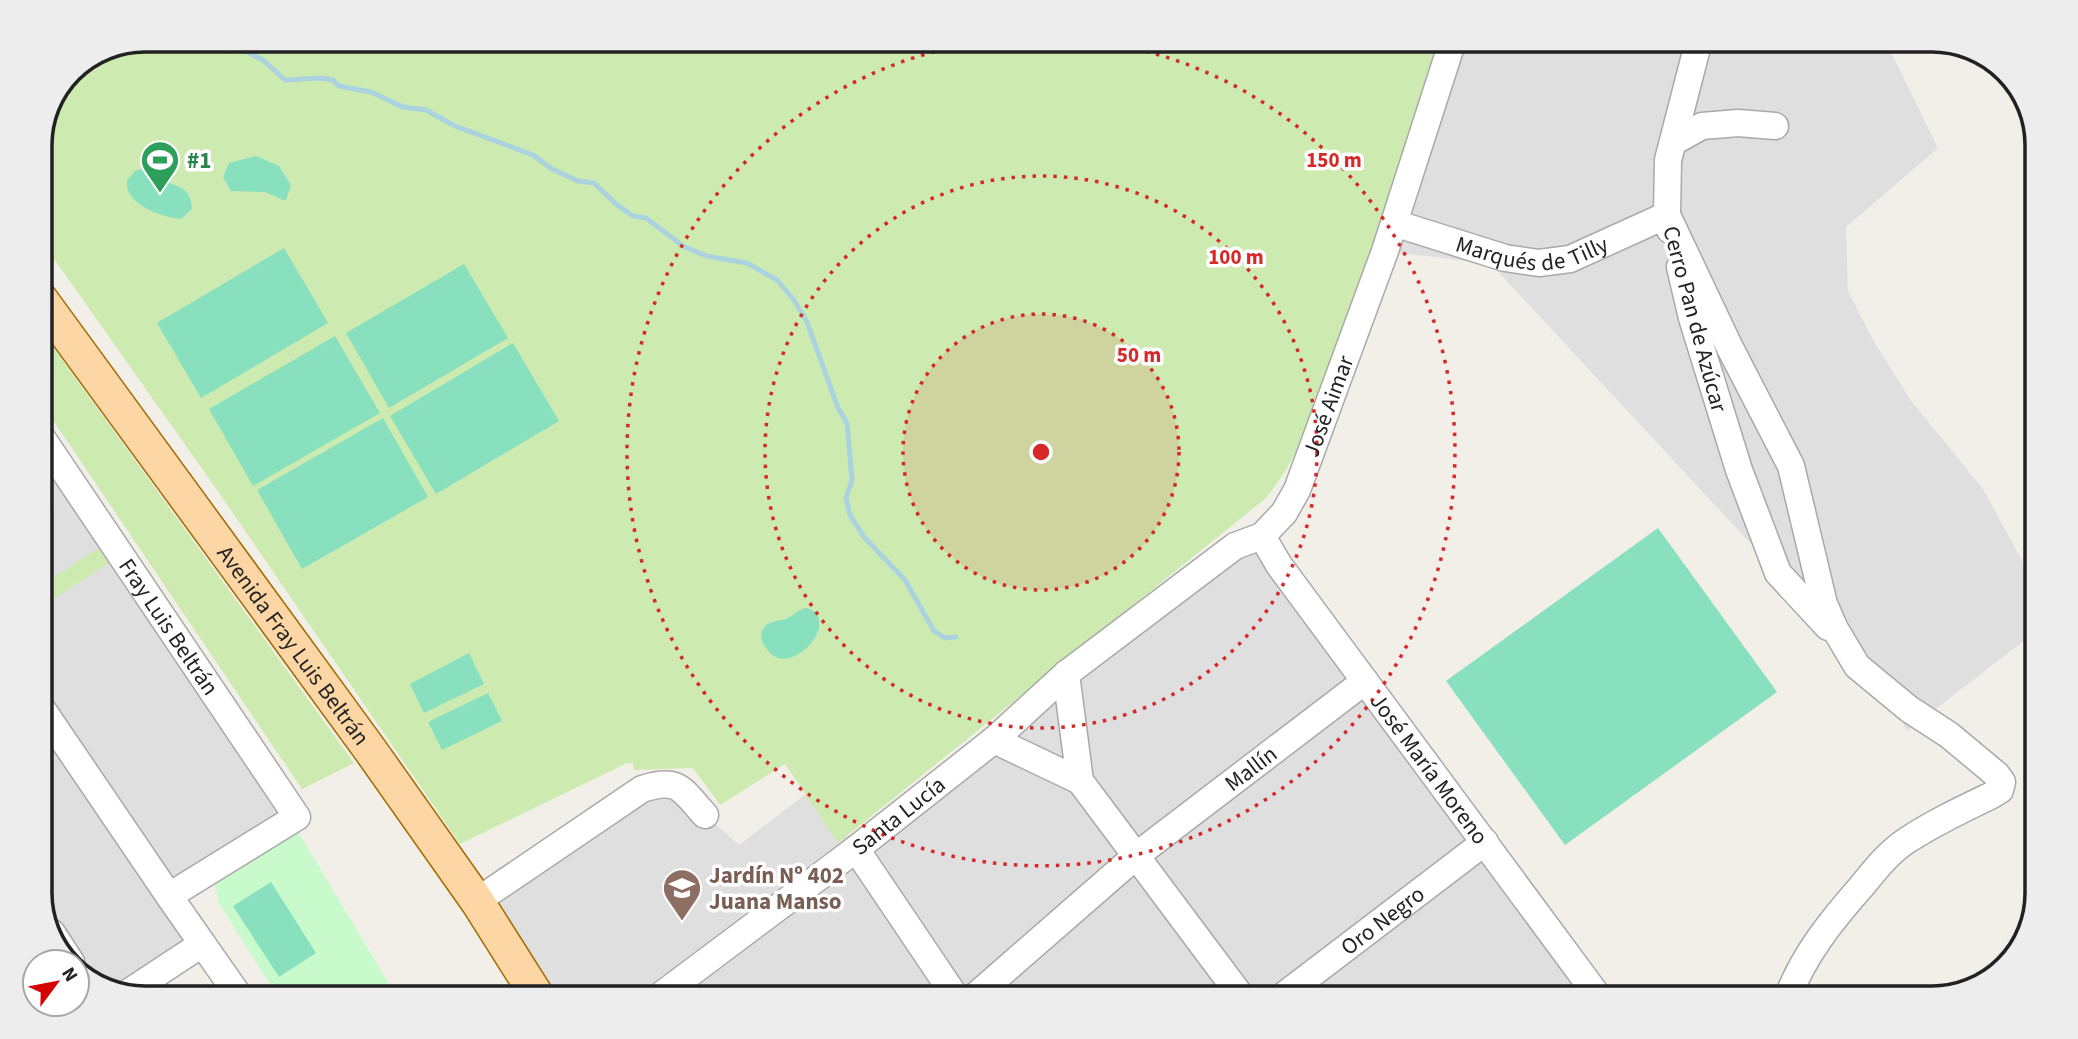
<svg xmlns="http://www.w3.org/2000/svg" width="2078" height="1039" font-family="'Source Sans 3',sans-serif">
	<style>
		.residential { fill: #e0dfdf }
		.grass { fill: #cdebb0 }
		.park { fill: #c8facc }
		.pitch { fill: #88e0be }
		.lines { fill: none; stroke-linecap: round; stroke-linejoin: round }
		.stream { stroke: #aad3df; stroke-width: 5 }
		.minor-casing { stroke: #a9a9a9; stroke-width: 29 }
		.major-casing { stroke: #a06b00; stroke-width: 36 }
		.minor { stroke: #fff; stroke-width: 26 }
		.major { stroke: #fcd6a4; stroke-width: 33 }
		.ring { fill: none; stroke: #d62828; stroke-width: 3.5; stroke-dasharray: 3.5 7 }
		.labels { text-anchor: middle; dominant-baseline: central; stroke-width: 7; stroke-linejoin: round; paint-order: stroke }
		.leisure-label { font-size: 23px; font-weight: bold; fill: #27864d; stroke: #fff; text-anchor: start }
		.street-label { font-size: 23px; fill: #222; stroke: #fff }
		.education-label { font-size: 23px; font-weight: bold; fill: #785e54; stroke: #fff; text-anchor: start }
		.rim { fill: none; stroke: #222; stroke-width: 3.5 }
		.centre { fill: #d62828; stroke: #fff; stroke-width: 3.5 }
		.ring-label { font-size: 21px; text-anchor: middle; font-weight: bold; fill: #d62828; stroke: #fff; stroke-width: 7; stroke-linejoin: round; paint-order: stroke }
	</style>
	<rect width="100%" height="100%" fill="#f2efe9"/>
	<path class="residential" d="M1453 40H1885L1938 148 1846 227 1848 291 1873 340 1912 402 1983 489 2038 590V630L1907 731 1883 686 1491 264 1385 251Z
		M40 435 297 817 169 896 202 944 126 994 100 988 58 952 41 900Z
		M1262 536 1600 999H539L477 901 661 783 705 815 739 845 815 787 855 848Z"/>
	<path class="grass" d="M146 40H1437V54C1405 153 1375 252 1338 349 1318 402 1302 454 1266 498L838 843 785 764 720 805 693 768 634 770 633 763H627L460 844 217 490 40 239V139L71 71Z
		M40 329 354 763 302 789 40 401Z
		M111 540 121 555 40 608V586Z"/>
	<path class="park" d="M293 823 398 999H279L219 903 215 885 218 870Z"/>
	<path class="pitch" d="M256 156 279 166 291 185 286 200H283L265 192 231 191 223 177 229 163Z
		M145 168C152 172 158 178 165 181 182 189 190 187 192 209L181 219C162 217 124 205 127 180L135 171Z
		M284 248 328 323 201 398 157 323Z
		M464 264 508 338 389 408 346 333Z
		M335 336 380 413 253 486 209 409Z
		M513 343 559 421 436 494 390 416Z
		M383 418 428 497 302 569 257 490Z
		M1658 528 1777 692 1565 845 1446 681Z
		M807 608C839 619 802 665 778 658 773 656 769 652 766 648 758 639 760 626 772 622 778 620 783 621 788 618 796 614 798 609 807 608Z
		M469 653 484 684 424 713 410 684Z
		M488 693 502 721 442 750 428 722Z
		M271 882 316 953 279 977 233 906Z"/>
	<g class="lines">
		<path class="stream" d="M211 40 231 51 241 49 263 60 285 80 321 78 333 80 339 86 371 92 403 107 426 110 455 126 533 155 552 169 578 181 594 183 616 204 633 216 646 218 683 246 706 256 747 263 777 280 794 300 807 322 838 408 847 423 852 480 846 498 850 515 864 537 905 580 934 631 945 638 956 637
			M125 49H158L187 40"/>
		<g class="minor-casing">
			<g id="minor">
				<path d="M1675 141 1702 126 1738 123 1775 126"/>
				<path d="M1667 215 1730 348 1791 466 1824 604 1835 629 1857 666 1909 709 1949 735 1997 775 2002 782 2000 790 1992 795C1963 809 1933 823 1906 841 1888 853 1875 870 1861 887 1831 921 1803 956 1787 999"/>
				<path id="s1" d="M1394 223 1505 258 1539 263 1570 259 1667 215"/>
				<path d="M1670 230 1667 215 1668 160 1699 40"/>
				<path d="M1680 267 1692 318 1739 470 1778 573 1828 627"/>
				<path id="s2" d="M40 435 297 817 169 896"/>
				<path id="s3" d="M1262 536 1279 565 1600 999"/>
				<path d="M1066 674 1080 781 1243 999"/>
				<path d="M40 706 169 896 241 999"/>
				<path d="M994 740 1080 781"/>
				<path d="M856 849 957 999"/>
				<path d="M477 901 642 789C679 777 681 789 705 815"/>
				<path d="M52 933 71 962"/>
				<path d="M126 994 202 944"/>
				<path id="s4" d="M656 999 856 849 994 740 1066 674 1235 546 1262 536 1284 513 1297 490 1385 251 1453 40"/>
				<path id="s5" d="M972 999 1137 855 1365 681"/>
				<path id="s6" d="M1279 999 1485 842"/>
			</g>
		</g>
		<g class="major-casing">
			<g id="major">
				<path id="s7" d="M40 298 371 751 477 901 539 999"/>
			</g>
		</g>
		<use href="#minor" class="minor"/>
		<use href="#major" class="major"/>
	</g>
	<circle cx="1041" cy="452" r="138" fill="#d62828" fill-opacity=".12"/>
	<g class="ring">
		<circle cx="1041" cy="452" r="138"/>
		<circle cx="1041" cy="452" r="276"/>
		<path d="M1084 40A414 414 0 1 1 998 40"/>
	</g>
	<defs>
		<g id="stadium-pin" transform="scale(2.0125)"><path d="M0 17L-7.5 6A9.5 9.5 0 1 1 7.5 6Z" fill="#2e9e5b" stroke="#fff"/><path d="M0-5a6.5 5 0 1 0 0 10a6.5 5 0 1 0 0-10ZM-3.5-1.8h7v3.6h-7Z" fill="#fff"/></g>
		<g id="school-pin" transform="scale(2.0125)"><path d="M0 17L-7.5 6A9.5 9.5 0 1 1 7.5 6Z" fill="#8d6e63" stroke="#fff"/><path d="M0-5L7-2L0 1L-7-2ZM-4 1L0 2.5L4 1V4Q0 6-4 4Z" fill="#fff"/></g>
	</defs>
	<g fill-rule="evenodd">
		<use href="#stadium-pin" x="160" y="160"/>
		<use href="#school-pin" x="682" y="888"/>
	</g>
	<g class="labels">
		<g class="leisure-label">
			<text x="187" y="160">#1</text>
		</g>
		<g class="street-label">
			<text stroke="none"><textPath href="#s1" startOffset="144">Marqués de Tilly</textPath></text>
			<text transform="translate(1695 319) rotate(75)">Cerro Pan de Azúcar</text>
			<text stroke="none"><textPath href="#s4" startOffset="912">José Aimar</textPath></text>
			<text stroke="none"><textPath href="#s2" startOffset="231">Fray Luis Beltrán</textPath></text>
			<text stroke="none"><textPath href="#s7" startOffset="430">Avenida Fray Luis Beltrán</textPath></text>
			<text stroke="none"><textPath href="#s5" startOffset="362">Mallín</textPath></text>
			<text stroke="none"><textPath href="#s3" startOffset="287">José María Moreno</textPath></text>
			<text stroke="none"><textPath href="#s4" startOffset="304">Santa Lucía</textPath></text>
			<text stroke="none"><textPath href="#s6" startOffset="130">Oro Negro</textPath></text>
		</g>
		<g class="education-label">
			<text x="709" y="875">Jardín Nº 402<tspan x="709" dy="26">Juana Manso</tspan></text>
		</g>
	</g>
	<path d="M0 0H2078V1039H0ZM145 52H1932A93 93 0 0 1 2025 145V893A93 93 0 0 1 1932 986H145A93 93 0 0 1 52 893V145A93 93 0 0 1 145 52Z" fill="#ededed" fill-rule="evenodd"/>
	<path class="rim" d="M145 52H1932A93 93 0 0 1 2025 145V893A93 93 0 0 1 1932 986H145A93 93 0 0 1 52 893V145A93 93 0 0 1 145 52Z"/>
	<circle cx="1041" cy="452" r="10" class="centre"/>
	<g class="ring-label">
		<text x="1334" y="167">150 m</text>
		<text x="1236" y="264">100 m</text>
		<text x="1139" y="362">50 m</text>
	</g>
	<g transform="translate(56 983) rotate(58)"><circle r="33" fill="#ffffff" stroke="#a7a7a7" stroke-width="2"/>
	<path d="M0-5L12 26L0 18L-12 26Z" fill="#d40000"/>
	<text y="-10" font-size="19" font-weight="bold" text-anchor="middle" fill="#222222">N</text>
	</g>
</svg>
